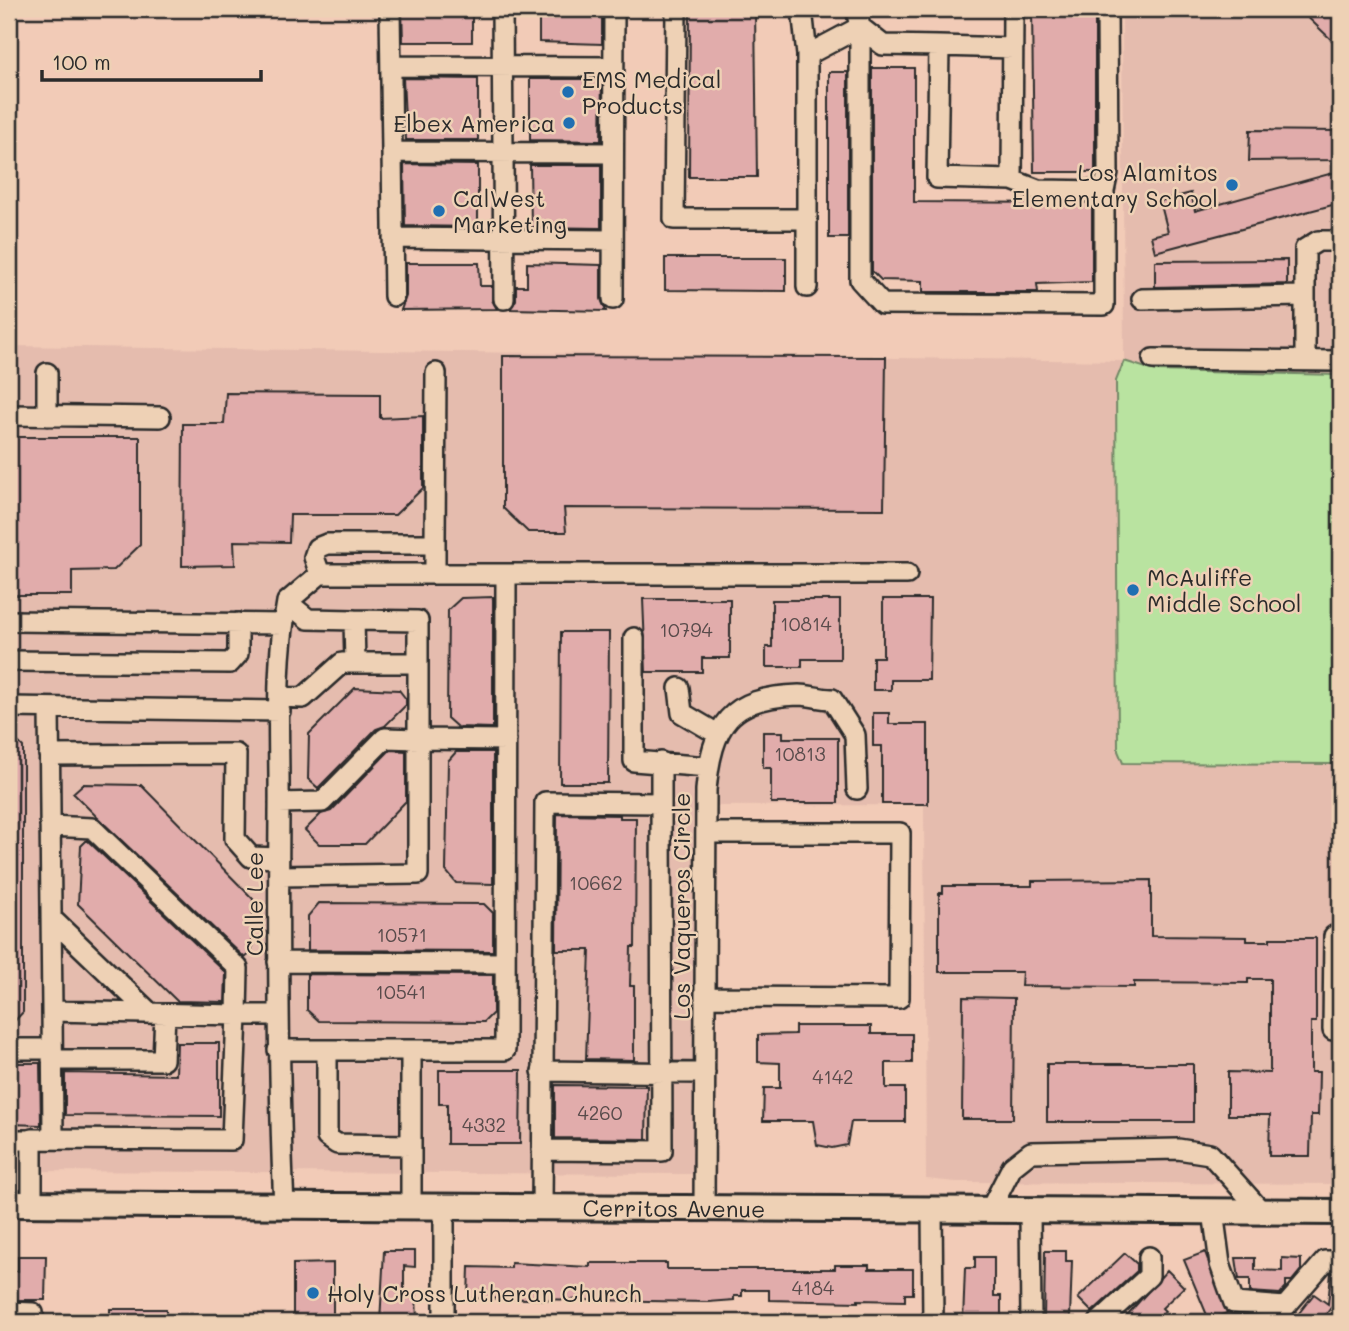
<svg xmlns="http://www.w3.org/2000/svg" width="1349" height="1331" font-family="Mali,sans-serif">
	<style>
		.built { fill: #e5bcae }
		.green { fill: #b9e3a0; stroke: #728766; stroke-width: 2 }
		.building { fill: #e1acab; stroke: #2b2b2b; stroke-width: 2 }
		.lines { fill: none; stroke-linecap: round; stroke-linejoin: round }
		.minor-casing { stroke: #2b2b2b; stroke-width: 24 }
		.major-casing { stroke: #2b2b2b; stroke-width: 30 }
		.minor { stroke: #eed1b5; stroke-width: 19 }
		.major { stroke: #eed1b5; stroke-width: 24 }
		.poi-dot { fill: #1f6fb2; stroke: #eed1b5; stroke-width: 2.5 }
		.labels { text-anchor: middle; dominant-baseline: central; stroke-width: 5; stroke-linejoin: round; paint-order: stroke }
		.number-label { font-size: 19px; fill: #584b4b }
		.poi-label { font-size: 23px; fill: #2b2b2b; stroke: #eed1b5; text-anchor: start }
		.street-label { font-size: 23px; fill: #2b2b2b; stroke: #eed1b5 }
	</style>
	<rect width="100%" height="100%" fill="#f2cbb7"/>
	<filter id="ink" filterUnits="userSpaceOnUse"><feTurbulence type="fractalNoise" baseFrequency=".0143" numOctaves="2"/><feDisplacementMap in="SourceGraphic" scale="14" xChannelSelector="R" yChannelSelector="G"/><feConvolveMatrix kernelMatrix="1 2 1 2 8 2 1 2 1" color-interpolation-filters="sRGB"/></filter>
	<g filter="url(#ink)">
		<path class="built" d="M1122 9H1340V1184L956 1182 926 1179 924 805 693 806 694 1174 9 1171V346L1124 361Z"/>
		<path class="green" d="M1124 361 1156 371 1340 375V764L1123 763 1118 751 1116 381Z"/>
		<path class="building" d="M402 9H472V42H403Z
			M539 9H602V44L539 42Z
			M690 9H755L757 177H689Z
			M1032 9H1095V172H1034Z
			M1299 9H1336L1340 13V48Z
			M872 68H914V202L1092 203V282L1037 284 1038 292H923V281L881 280 872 271Z
			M829 72H848V238H829Z
			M403 78 478 79V140H406Z
			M530 79H602L601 141 530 140Z
			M1250 130 1340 131V160L1249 161Z
			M404 164 478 165V227L405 226Z
			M530 165H601V228L531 227Z
			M1340 171V203L1155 252 1151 236 1168 232 1160 201 1191 193 1195 211Z
			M665 258H786V291L665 290Z
			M1287 260V284L1155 287V261Z
			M406 263H479L480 286H492V300L497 309 401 310 406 296Z
			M527 263 601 265V299L606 311 510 309 516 300V286H527Z
			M503 356 886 357 884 509 564 508 566 532H528L503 508Z
			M226 393 380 394V418L423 416V488L395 515H290L289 542 234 541 235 565 182 566 183 424H224Z
			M9 437H140V545L114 570 72 571V595H9Z
			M493 597V728L457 727 447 718 448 610 461 598Z
			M643 599H730V658H702V672H646Z
			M883 599H930L929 680H891V690H873V657H883Z
			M772 600H840V659H802V667H766V647H772Z
			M561 632H609L608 783H560Z
			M355 688 399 690 406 699V705L385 726 376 729 318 788 308 779 309 734Z
			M873 713H889V724H928V804H882V746H873Z
			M763 732H783V738H838V803H771V768H763Z
			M9 733 23 747V1012L9 1027Z
			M390 750 406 751V801L365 844H319L305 830 321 814 331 811Z
			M456 752H493V884L456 883 446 871 448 761Z
			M83 784 141 785 253 899 252 952 245 958 97 817 73 793Z
			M557 814 620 815V818H636L635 947H631L630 986H634V1060L586 1059 590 950H556Z
			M87 840 226 973 225 1002 177 1001 78 904 81 846Z
			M1151 880V936L1247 937V941H1270V938H1316V1022H1311V1072H1319L1318 1115H1311L1310 1156H1269L1270 1115H1228V1072L1270 1073V979H1248V983L1134 982V987L1021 986 1022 972H939V893H943V886H1032V881Z
			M319 903 484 904 493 913V951L308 950V916Z
			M307 974 493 975V1013L484 1022 319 1021 307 1010Z
			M963 997 1014 998 1013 1119H962Z
			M795 1026H871V1034H912V1063H886V1088H905V1122H851L847 1145 832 1148 817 1145 813 1121H763L764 1088H780V1063L758 1062V1035L795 1034Z
			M177 1043H219V1116L65 1115V1073L176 1075Z
			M9 1063H40L41 1125 9 1124Z
			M1047 1064H1193V1122H1047Z
			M439 1070H521L520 1144H447V1104H439Z
			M555 1085 647 1086 646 1139 555 1138Z
			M384 1251H415V1267L404 1266V1293L416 1294 417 1322H380Z
			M1045 1251H1066V1261H1072L1070 1317H1066V1322H1044Z
			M1205 1252 1227 1313 1209 1320 1184 1260Z
			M1125 1253 1137 1264V1271L1092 1312 1078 1298Z
			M18 1256H46L45 1300H9V1271H18Z
			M975 1257H994V1296H1001V1322H963L965 1268H975Z
			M1236 1258H1255V1270L1282 1271V1258L1301 1259V1270L1292 1281H1286V1287L1280 1294 1250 1292V1279H1239Z
			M333 1263V1322H293V1264Z
			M511 1263 590 1267V1263H667V1269H835V1265H869V1269H913V1294H905V1301L858 1300V1302L769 1300V1290H742V1296H734V1300L708 1302 468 1298 469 1267 511 1268Z
			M1167 1270 1184 1287 1162 1308 1165 1311 1154 1322H1121Z
			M1331 1273H1340V1296L1320 1322H1292L1314 1294 1328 1304Z
			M110 1309H166V1322H110Z"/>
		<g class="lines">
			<g class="minor-casing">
				<path id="minor" d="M390 9 394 296
					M502 9 504 299
					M676 9 674 219H806
					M802 9 807 55
					M856 9 860 27V280L882 304 1104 305V191L1038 190 1012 180
					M860 27 883 45 939 46 937 178 1012 180 1013 9
					M939 46 1013 48
					M391 66 613 67
					M392 152 612 153
					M1104 191 1108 172 1107 9
					M393 238 613 240
					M807 287V55L860 27
					M613 299 614 9
					M1142 299 1305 296
					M1153 359 1340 361
					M1305 361V249L1318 241H1340
					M9 415 160 417
					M47 416V373
					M435 544 436 373
					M320 574 314 557 317 548 327 544H435V574
					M287 602 320 574H907
					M287 602 308 619 354 620
					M9 621 283 624
					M634 638V761L708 767
					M9 661 230 663 238 654V623
					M355 663 354 620 418 621V663
					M679 688 682 713 716 733
					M280 697 303 698 342 663H418V739L506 740
					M9 707 280 711
					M49 755 236 754 235 839 251 857 279 858
					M661 762V803
					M50 826 92 828 238 968 237 1015H278
					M279 876 418 874V739L385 738 322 802 279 803
					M51 918 150 1013
					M1340 936H1334L1333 1030H1340
					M278 962 505 963
					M705 997 899 998 900 833H706
					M52 1011 53 1138
					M9 1049H52
					M278 1050H411V1208
					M327 1050V1137L337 1144 411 1145
					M411 1050H505L506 574
					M52 1060H163L165 1014
					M542 1071 705 1073
					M9 1140H32
					M32 1204V1139L232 1140 237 1015 52 1011 49 708
					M284 1207C278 1075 278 945 279 814 280 744 274 671 287 602
					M444 1208V1322
					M542 1208 545 802 661 803 662 1151 542 1150
					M704 1208 706 790C712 725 729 697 799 695 810 695 820 699 832 699L855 735 857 789
					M932 1210 933 1322
					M990 1210 1012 1167 1031 1152 1178 1149 1210 1154 1262 1212
					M1030 1211 1031 1322
					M1213 1211 1220 1264 1234 1303 1285 1307 1325 1261H1340
					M9 1312 33 1313V1322
					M1099 1322 1149 1276V1257"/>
			</g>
			<g class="major-casing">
				<g id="major">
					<path id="s1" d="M9 1204 1340 1212"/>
				</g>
			</g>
			<use href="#minor" class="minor"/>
			<use href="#major" class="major"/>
		</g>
	</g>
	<g class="poi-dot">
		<circle cx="568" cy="92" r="7"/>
		<circle cx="569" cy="123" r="7"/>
		<circle cx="1232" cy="185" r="7"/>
		<circle cx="439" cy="211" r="7"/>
		<circle cx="1133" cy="590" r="7"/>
		<circle cx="313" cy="1293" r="7"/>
	</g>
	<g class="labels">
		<g class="number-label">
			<text x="806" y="623">10814</text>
			<text x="686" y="629">10794</text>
			<text x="800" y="753">10813</text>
			<text x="596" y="882">10662</text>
			<text x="402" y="934">10571</text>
			<text x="401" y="991">10541</text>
			<text x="833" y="1076">4142</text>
			<text x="600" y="1112">4260</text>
			<text x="484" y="1124">4332</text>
			<text x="813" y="1287">4184</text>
		</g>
		<g class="poi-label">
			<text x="582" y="79">EMS Medical<tspan x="582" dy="26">Products</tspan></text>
			<text x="555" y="123" text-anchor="end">Elbex America</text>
			<text x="1218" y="172" text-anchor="end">Los Alamitos<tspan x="1218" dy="26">Elementary School</tspan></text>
			<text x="453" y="198">CalWest<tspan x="453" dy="26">Marketing</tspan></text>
			<text x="1147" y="577">McAuliffe<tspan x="1147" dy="26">Middle School</tspan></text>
			<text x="327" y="1293">Holy Cross Lutheran Church</text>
		</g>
		<g class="street-label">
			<text transform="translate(254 904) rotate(-90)">Calle Lee</text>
			<text transform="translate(681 906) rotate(-90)">Los Vaqueros Circle</text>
			<text stroke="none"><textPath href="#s1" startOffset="665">Cerritos Avenue</textPath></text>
		</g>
	</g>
	<rect width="1349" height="1331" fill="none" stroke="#eed1b5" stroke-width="35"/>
	<rect x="18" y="18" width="1314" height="1296" fill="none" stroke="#2b2b2b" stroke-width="2.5" filter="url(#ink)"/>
	<path d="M42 70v10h219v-10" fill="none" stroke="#2b2b2b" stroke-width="3.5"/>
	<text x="52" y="70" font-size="21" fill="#2b2b2b" stroke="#eed1b5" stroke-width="5" paint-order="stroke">100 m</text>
</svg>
